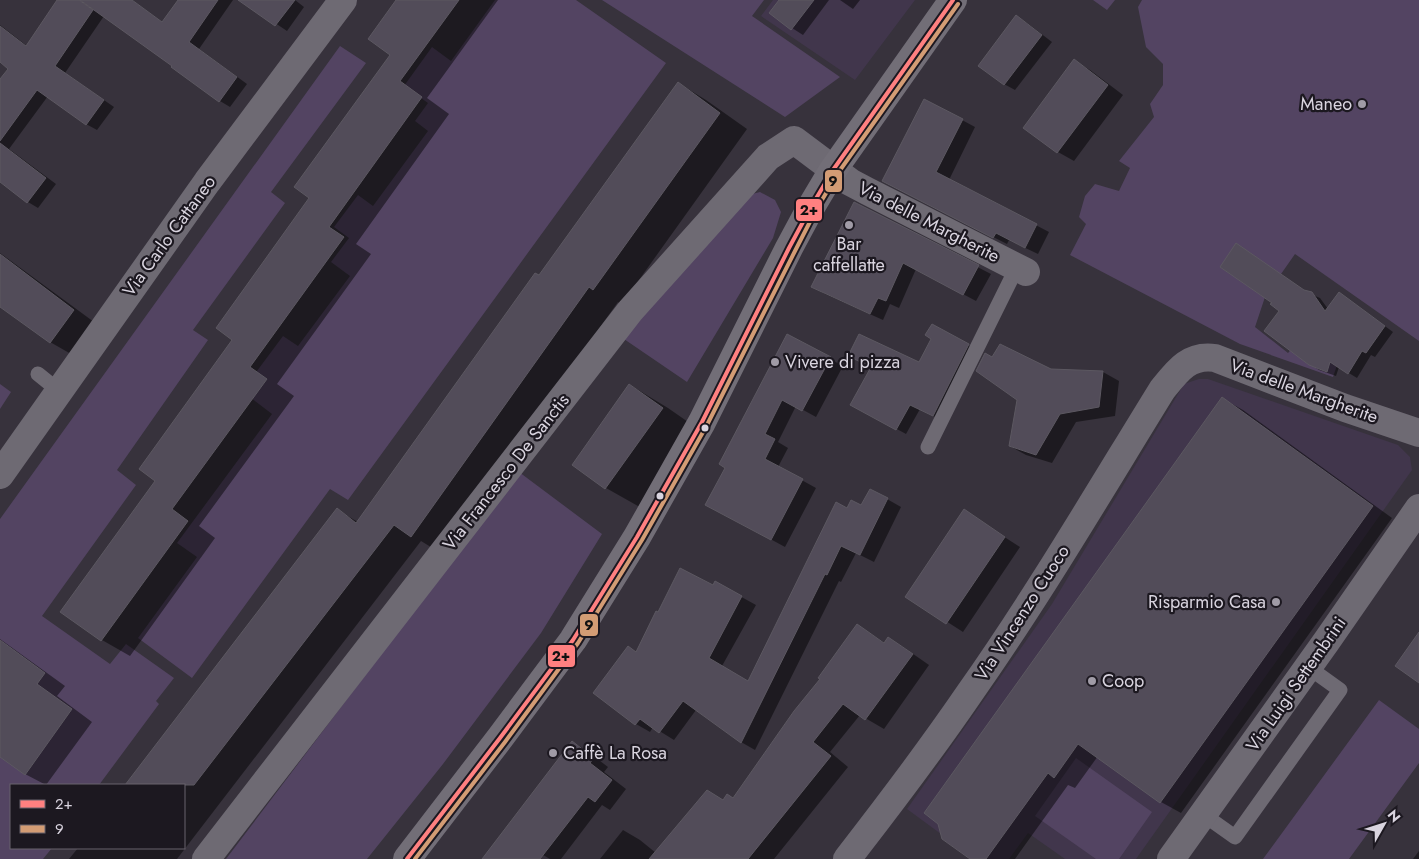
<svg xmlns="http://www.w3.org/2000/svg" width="1419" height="859" font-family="Jost,sans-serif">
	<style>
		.built { fill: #41364c }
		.green { fill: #534462 }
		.shadow { fill: #0007 }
		.building { fill: #524c59; stroke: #5c5861 }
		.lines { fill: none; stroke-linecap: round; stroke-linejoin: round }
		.lane { stroke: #6e6a73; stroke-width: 15 }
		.street { stroke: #6e6a73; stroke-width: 28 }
		.secondary { stroke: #726e77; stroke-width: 28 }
		.bus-1-casing { stroke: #1c1820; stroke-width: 8 }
		.bus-2-casing { stroke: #1c1820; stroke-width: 8 }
		.bus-1 { stroke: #ff8080; stroke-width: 4 }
		.bus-2 { stroke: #d39c74; stroke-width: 4 }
		.poi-dot { fill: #a09ba6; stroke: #1c1820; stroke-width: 2 }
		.bus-dot { fill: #d9d4df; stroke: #1c1820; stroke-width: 2 }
		.labels { text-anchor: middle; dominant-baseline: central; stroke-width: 4.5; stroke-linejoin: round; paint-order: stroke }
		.poi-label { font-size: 18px; fill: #d9d4df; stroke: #1c1820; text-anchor: start }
		.street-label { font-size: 18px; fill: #d9d4df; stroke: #1c1820 }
		.line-badge { stroke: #1c1820; stroke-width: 2 }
		.pale-badge-label { font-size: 14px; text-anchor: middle; font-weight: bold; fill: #111 }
	</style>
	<rect width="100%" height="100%" fill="#37323c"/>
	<path class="built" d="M773 0H915L855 80 761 16Z
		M1199 379H1208L1398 445 1410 457 1412 470 1136 859H1065L1028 833 1009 859H975L907 809 1052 604 1184 384Z"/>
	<path class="green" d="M495 0H576L666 63 348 500 330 489 192 678 138 638 197 557 177 543 272 414 242 391 283 336 298 346 350 276 331 262 349 238 334 227 358 195 373 206 428 131 415 121 428 103 404 86 432 47 451 61Z
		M602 0H764L752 16 840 77 785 117Z
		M1093 0H1115L1107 10Z
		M1142 0H1419V341L1295 254 1265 297 1255 327 1288 353 1296 344 1345 342 1333 377 1240 344 1070 255 1086 224 1079 217 1085 196 1095 184 1119 191 1130 168 1119 161 1154 117 1150 104 1163 85V64L1146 47 1138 7Z
		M340 46 366 63 271 192 285 203 193 330 208 340 117 470 136 485 42 616 110 664 126 644 174 678 156 701 159 704 99 785H11V848H52L43 859H0V519Z
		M760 192 775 200 781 212 773 238 687 382 621 337 744 196Z
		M0 384 11 392 0 409Z
		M519 472 602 534 541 633 443 764 367 859H226Z
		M1379 700 1419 729V763L1349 859H1263Z
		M1076 758 1152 812 1119 859H1096L1035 816Z"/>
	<path class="shadow" d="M59 0H132L163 23 179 0H233L199 49 247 84 230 107 220 101 172 67 174 65 104 16 65 73 114 107 97 130 86 124 48 96 9 149 56 184 38 208 28 202 0 180V81L10 68 0 61V25L27 46Z
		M241 0H295L304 7 287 31Z
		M398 0H498L427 98 449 114 356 244 371 254 277 384 294 396 199 526 215 538 130 656 102 640 62 611 156 481 311 198 392 55Z
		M790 0H829L803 35 792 28Z
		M840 0H860L853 9Z
		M1017 17 1027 23 1052 42 1015 90 1004 84Z
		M1074 61 1090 70 1123 95 1074 161 1058 152Z
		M678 83 706 100 747 129 621 305 618 302 439 552 421 541 177 859H69L78 848H184V785H126L337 510 358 522 539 277Z
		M962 120 975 127 949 180 1049 232 1038 254 1009 240 1007 244 897 188Z
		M855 204 991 274 976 301 916 269 899 308 890 304 883 320 825 294 812 287Z
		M0 253 94 322 71 354 50 342 0 305Z
		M1306 292 1320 298 1328 309 1348 299 1393 332 1375 357 1371 355 1357 378 1339 367 1336 376 1319 370 1310 364Z
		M933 326 977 350 943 421 920 409 906 434 862 410 872 368 919 364 932 339Z
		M787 336 843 366 816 417 796 406 778 442 788 448 778 467 816 488 785 547 720 512 726 468Z
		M993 358 1050 370 1103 372 1119 381 1115 416 1076 422 1052 463 1026 455 1010 446 1018 400Z
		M630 385 668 408 701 431 645 510 606 488 574 465Z
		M1223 399 1243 410 1392 518 1181 813 1161 802 1098 756 1075 788 1068 785 1015 859H972Z
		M887 499 901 507 874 562 856 553 841 582 839 581 755 750 741 742 696 710 674 740 653 727 650 732 636 724 637 652 658 613 713 587 716 583 756 605 722 666 748 683 848 509Z
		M964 511 1020 547 963 632 907 596Z
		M857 625 885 643 888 638 906 649 929 665 884 729 860 715 830 752 848 767 774 859H600L623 830 640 840 656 853 723 801 733 799 822 679Z
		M0 639 65 686 57 696 92 722 46 785 25 774 0 755Z
		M573 742 587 751 608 767 604 772 626 789 610 810 602 805 561 859H550L543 855Z
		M1419 851V859H1413Z"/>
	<path class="building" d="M57 0H79L93 10 55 66 104 100 86 125 37 90 0 141V79L8 69 0 62V26L26 46Z
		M80 0H132L162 22 178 0H218L189 42 237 77 219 102 171 67 172 66Z
		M238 0H295L275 26Z
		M396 0H459L400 81 422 97 329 227 344 237 250 367 267 379 172 509 188 521 101 641 60 612 155 481 139 469 232 340 216 328 309 198 294 187 390 55 368 39Z
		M779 0H814L791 30 769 13Z
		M1016 15 1042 35 1004 85 978 66Z
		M1074 59 1108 85 1057 153 1023 128Z
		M678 82 720 113 593 290 589 287 411 537 394 525 194 785H125L337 508 356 523 535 273 539 275Z
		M924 99 963 119 936 172 1037 224 1025 248 996 233 993 238 882 181Z
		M0 143 46 178 27 203 0 182Z
		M854 202 979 265 963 295 903 263 886 301 878 298 870 314 811 287Z
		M1236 243 1304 290 1312 292 1325 311 1339 292 1385 326 1366 353 1362 351 1348 374 1330 362 1327 372 1309 365 1264 331 1279 311 1270 304 1272 303 1220 267Z
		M0 254 74 310 50 343 0 307Z
		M932 324 969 344 933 416 910 405 896 430 850 405 871 367 848 356 859 334 919 362 931 339 925 335Z
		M787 334 831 357 802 411 782 400 765 434 775 439 765 459 803 479 771 540 705 505 725 468 719 464Z
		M1000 344 1051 369 1103 371 1099 407 1060 414 1036 455 1009 446 1017 400 976 371 985 353 992 357Z
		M629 384 663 408 605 489 572 465Z
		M1222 397 1373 506 1160 803 1078 744 1054 778 1048 773 986 859H970L942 839 938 824 924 813Z
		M870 489 888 498 860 555 841 546 827 575 825 574 741 743 683 701 659 733 640 719 635 725 593 693 628 646 636 652 656 611 658 612 680 568 713 585 715 581 742 596 709 658 748 681 836 502 847 508 851 500 861 505Z
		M964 509 1005 537 946 624 905 597Z
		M857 624 884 643 888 637 913 654 865 720 843 704 813 742 831 756 748 859H649L707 790 723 800 727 794 733 798 794 711 820 679 818 678Z
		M1419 632V683L1395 666Z
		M0 640 45 673 37 684 72 709 25 775 0 757Z
		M572 741 594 758 590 763 612 780 595 802 588 797 540 859H482Z"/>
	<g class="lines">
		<path class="lane" d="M38 374 59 391
			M928 447 1017 267
			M1204 815 1235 837 1340 690 1308 667"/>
		<path class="street" d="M0 475 207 182 343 0
			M206 859 630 311 768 157 794 140 850 182 867 191 1026 272
			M847 859C889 805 930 751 969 694 1038 596 1099 492 1162 390 1177 371 1189 354 1215 358L1345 408 1419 433
			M1171 859 1326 642 1419 508"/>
		<path class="secondary" d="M407 859 500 738 573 640 637 537 702 422 789 248 811 207 833 170 953 0"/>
		<g class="bus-1-casing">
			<path id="bus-1" d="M407 859 500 738 573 640 637 537 702 422 789 248 811 207 833 170 953 0"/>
		</g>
		<g class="bus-2-casing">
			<path id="bus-2" d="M415 859 505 742 578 643 642 540 707 425 795 251 816 210 838 173 958 4"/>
		</g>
		<use href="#bus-1" class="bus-1"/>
		<use href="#bus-2" class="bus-2"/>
	</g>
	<g class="poi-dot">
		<circle cx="1362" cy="104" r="5"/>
		<circle cx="849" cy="225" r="5"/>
		<circle cx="775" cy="362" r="5"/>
		<circle cx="1276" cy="602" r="5"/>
		<circle cx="1092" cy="681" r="5"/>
		<circle cx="553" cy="753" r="5"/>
	</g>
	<g class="bus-dot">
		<circle cx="705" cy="428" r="4.5"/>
		<circle cx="660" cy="496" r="4.5"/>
	</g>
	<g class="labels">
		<g class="poi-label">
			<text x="1352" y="104" text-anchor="end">Maneo</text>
			<text x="849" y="244" text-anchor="middle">Bar<tspan x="849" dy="21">caffellatte</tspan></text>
			<text x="785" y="362">Vivere di pizza</text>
			<text x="1266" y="602" text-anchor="end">Risparmio Casa</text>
			<text x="1102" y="681">Coop</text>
			<text x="563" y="753">Caffè La Rosa</text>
		</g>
		<g class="street-label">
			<text transform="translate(929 222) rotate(27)">Via delle Margherite</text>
			<text transform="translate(169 236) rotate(-54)">Via Carlo Cattaneo</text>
			<text transform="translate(1304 391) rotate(20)">Via delle Margherite</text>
			<text transform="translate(506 472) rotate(-52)">Via Francesco De Sanctis</text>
			<text transform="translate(1022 613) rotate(-57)">Via Vincenzo Cuoco</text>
			<text transform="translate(1296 684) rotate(-55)">Via Luigi Settembrini</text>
		</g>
	</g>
	<g class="line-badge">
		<rect x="824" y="169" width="19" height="24" rx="5" fill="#d39c74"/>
		<rect x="795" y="198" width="28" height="24" rx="5" fill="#ff8080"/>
		<rect x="579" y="613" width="20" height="24" rx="5" fill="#d39c74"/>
		<rect x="547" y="644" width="29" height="24" rx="5" fill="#ff8080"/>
	</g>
	<g class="pale-badge-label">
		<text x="833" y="186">9</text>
		<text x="809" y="215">2+</text>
		<text x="589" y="630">9</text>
		<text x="561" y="661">2+</text>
	</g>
	<rect x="10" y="784" width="175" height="65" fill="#1c1820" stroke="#68636c"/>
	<rect x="20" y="800" width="25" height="8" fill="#ff8080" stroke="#68636c"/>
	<text x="55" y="809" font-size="15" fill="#d9d4df">2+</text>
	<rect x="20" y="825" width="25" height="8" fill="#d39c74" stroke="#68636c"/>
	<text x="55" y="834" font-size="15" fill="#d9d4df">9</text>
	<g transform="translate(1384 824) rotate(51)" stroke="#1c1820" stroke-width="4" paint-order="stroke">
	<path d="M0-4L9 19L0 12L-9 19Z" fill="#d9d4df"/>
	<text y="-8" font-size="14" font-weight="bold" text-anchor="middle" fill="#d9d4df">N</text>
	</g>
</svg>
